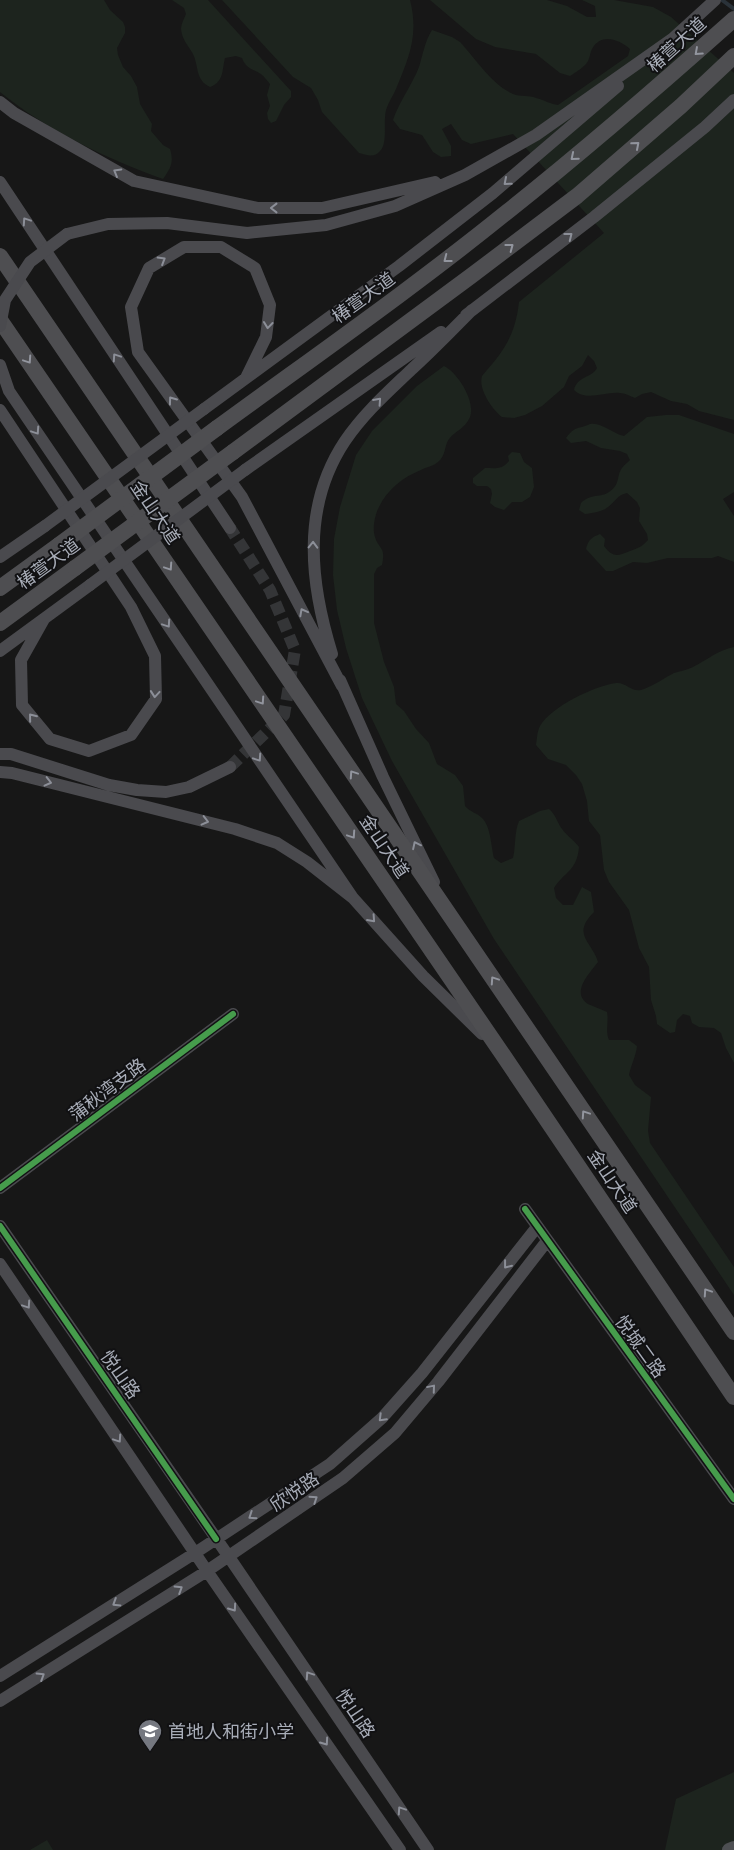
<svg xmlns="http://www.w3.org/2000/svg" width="734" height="1850" font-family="'Golos Text','Noto Sans SC',sans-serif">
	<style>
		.green { fill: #1d241e }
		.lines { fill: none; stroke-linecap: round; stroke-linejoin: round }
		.stream { stroke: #2a3239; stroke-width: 4 }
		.secondary-tunnel { stroke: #343537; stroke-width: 12; stroke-dasharray: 12 6; stroke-linecap: butt }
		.secondary { stroke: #4a4a4e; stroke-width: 12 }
		.primary { stroke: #4d4f52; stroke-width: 14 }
		.highway { stroke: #4e4e51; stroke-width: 16 }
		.secondary-bridge { stroke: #4a4a4e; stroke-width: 12 }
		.highway-bridge { stroke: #4e4e51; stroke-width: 16 }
		.cycleway-casing { stroke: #111113; stroke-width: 9 }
		.cycleway { stroke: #469c4c; stroke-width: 6 }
		.oneway { stroke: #92959e }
		.oneway2 { stroke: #8c8f98 }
		.labels { text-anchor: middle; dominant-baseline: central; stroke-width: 4; stroke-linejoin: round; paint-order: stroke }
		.street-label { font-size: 18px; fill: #a8adb8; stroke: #111113 }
		.poi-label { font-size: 18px; fill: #a8adb8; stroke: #111113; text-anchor: start }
	</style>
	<rect width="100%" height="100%" fill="#171717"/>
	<path class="green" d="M0 0H104L110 10 123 22 125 27V33L117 48 118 55 123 67 131 76 137 87 140 104 152 124 151 131 163 145 170 149C174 162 171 168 163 179 109 160 45 129 0 92Z
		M172 0H208L291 91V97L284 105 276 121 271 123 268 119 267 113 270 106 267 95 270 84C267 81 265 77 261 74 253 69 246 69 242 58L236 56 225 58C222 70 224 82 210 87 195 80 199 66 193 54 188 45 182 40 181 29 181 24 184 19 186 14L184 8Z
		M222 0H410C419 35 409 57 396 89 393 96 388 103 386 110 383 122 388 143 380 151 375 158 366 155 359 153L322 112 318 100 311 88 293 77Z
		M430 0H547L567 6 587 17H596L595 6 582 0H614L653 7 671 17 734 73V420L699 411 687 404 671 401 651 392 642 394 635 398C630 396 625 393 620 393 606 391 586 402 574 390 577 376 592 378 597 368L594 361 588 355 582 366 569 376 564 387 542 406 525 415 514 418 502 417C492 409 478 389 482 376 504 351 515 336 519 302L604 233 513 134 471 144 462 140 451 124 442 129 451 146V156L441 157 433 152 422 135 400 129 393 120C399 102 412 85 419 67 423 54 425 41 432 30L452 37 460 42C476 59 491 84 513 94 521 97 529 95 536 98 544 100 550 104 558 105L628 56 630 49C618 39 601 33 592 49 590 53 590 57 588 61 585 67 576 72 570 76L560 73 536 54 495 47 476 39Z
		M444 366C457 372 476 401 470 417 465 429 456 430 449 439 444 446 446 456 438 462 434 466 426 467 421 470 403 477 387 490 379 507 375 514 372 529 375 537 379 550 386 546 382 565L377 568 374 574V623L384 662 394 687 396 704 404 711 416 729 429 743 437 764 455 775 463 786 465 806C470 812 477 813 482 818 491 827 491 846 494 858L501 863 513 858C516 846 514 833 519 821L540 811 549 809C556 815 557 822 562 829 567 836 574 840 579 847 577 871 565 871 554 888L556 898 563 905H573L582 887 591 892 594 912C571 935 592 941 598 962 590 973 570 992 588 1004 594 1007 601 1009 607 1012 609 1023 605 1030 609 1040H629L637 1046C636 1056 631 1065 629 1075L635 1085 651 1097 648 1131 650 1143 734 1267V1295L494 939 392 761 362 698 346 648 337 610 333 575 334 539 340 507 356 455 372 431 417 386Z
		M666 415H679L734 434V492L723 499 734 516V562L718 556 712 558H668L647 563 633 562 613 571H606L586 549C588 540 592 537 600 534L605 539 604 546C613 558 618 556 630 551 638 548 642 547 648 540L647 534 639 521 640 508 637 502 627 493C617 495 615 502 608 507 602 512 592 513 585 514L579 510 581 503C591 493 601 498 609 492 621 484 616 476 622 468 624 465 628 462 630 460L627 454 620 451 601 448 586 441 571 443 566 438C571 431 575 428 582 427 585 426 588 425 590 424 602 422 613 434 624 436L647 417Z
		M512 452 520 453 524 462 532 468 534 487 530 497 522 502H512L504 510 495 507 490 503 492 494 491 489 487 486H477L473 483V478L485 468C495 468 502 470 509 461L508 456Z
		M734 647V1063L726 1048 721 1033 714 1028 699 1027 692 1023 690 1016 683 1014 677 1020 675 1032 670 1033 657 1024 656 1016 651 1000 649 967 639 948 629 910 609 882 604 870 600 835 589 821 587 801 582 784 576 775 566 765 548 759 536 745C537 739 537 732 540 726 551 707 594 686 616 683 627 682 632 694 644 689 655 685 664 678 674 673 680 671 687 670 693 667 707 660 718 650 734 647Z
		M734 1772V1850H665L676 1799Z
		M47 1840 53 1850H30Z"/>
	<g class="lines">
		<path class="stream" d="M722 0 734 9"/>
		<path class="secondary-tunnel" d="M230 767 284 715 295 650 270 590 230 528"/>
		<path class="secondary" d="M669 42 715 0
			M0 102 14 113 134 181 258 208H322L435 182
			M0 182 230 528
			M67 234 108 224 167 223 247 233 326 225 395 206 465 175 536 135 675 37
			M466 315 594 217 705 127 734 100
			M0 365 9 391 353 898
			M246 378 266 337 270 305 255 268 221 247H184L149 268 131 307 138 352 242 497 342 686
			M204 409 399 266 493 193 618 86
			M0 410 131 607 155 656 156 699 131 735 89 751 50 739 22 705 21 660 44 619
			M245 470 441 332
			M0 557 45 526
			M0 651 90 585
			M332 654C310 583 301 507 345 441 364 413 388 392 412 369 433 350 452 330 472 310
			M340 680 383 777 434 882
			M0 754H11L109 785 137 790 166 792 189 787 230 767
			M0 772 12 773 235 829 277 843 307 862 353 898 423 976 482 1034
			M0 1188 233 1014
			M525 1209 734 1499
			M0 1226 229 1557 428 1850
			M0 1264 207 1571 400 1850
			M0 1676 195 1553 330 1464 382 1418 422 1373 537 1227
			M0 1701 207 1571 343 1478 395 1433 438 1382 547 1241"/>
		<path class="primary" d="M729 1850 734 1848"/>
		<path class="highway" d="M0 256 734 1332
			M0 320 501 1052 734 1397
			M217 428C314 357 413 288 507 212 585 150 660 85 734 19
			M233 452 471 276 577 196 681 106 734 56
			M0 588 59 545
			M0 623 75 568"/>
		<path class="secondary-bridge" d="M0 326 5 300 30 262 67 234
			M45 526 204 409
			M90 585 245 470"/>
		<path class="highway-bridge" d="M59 545 217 428
			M75 568 233 452"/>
		<g class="cycleway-casing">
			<path id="cycleway" d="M0 1188 233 1014
				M525 1209 734 1499
				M0 1226 216 1539"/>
		</g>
		<use href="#cycleway" class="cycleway"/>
	</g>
	<defs><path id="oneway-chevron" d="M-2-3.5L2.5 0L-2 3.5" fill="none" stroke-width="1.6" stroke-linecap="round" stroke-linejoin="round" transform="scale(1.25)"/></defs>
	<g class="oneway">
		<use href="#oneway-chevron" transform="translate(698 52) rotate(138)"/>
		<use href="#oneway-chevron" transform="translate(636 145) rotate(-41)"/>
		<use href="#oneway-chevron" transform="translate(574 157) rotate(140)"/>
		<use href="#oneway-chevron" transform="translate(510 247) rotate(-37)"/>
		<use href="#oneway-chevron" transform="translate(447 259) rotate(142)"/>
		<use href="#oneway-chevron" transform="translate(28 360) rotate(56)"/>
		<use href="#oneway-chevron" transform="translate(169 567) rotate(56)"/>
		<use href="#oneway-chevron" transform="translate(261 701) rotate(56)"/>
		<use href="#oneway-chevron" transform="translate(353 774) rotate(-124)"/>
		<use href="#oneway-chevron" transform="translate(352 835) rotate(56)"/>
		<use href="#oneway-chevron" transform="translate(494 980) rotate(-124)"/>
		<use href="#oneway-chevron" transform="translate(585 1114) rotate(-124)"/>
		<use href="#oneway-chevron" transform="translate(707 1292) rotate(-124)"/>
	</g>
	<g class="oneway2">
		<use href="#oneway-chevron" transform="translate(117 172) rotate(-150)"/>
		<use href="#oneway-chevron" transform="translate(507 182) rotate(139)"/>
		<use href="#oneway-chevron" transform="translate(274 208) rotate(180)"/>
		<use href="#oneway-chevron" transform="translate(26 221) rotate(-124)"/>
		<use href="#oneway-chevron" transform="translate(569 236) rotate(-38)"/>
		<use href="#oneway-chevron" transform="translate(162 260) rotate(-31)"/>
		<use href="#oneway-chevron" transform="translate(268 325) rotate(96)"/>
		<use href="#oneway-chevron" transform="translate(116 357) rotate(-124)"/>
		<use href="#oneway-chevron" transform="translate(172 400) rotate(-126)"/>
		<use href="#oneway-chevron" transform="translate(378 401) rotate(-48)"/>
		<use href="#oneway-chevron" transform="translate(36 431) rotate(56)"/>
		<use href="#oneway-chevron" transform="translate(313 545) rotate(-89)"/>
		<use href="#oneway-chevron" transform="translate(303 612) rotate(-118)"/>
		<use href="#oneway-chevron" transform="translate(167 624) rotate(56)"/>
		<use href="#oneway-chevron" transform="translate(155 694) rotate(95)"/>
		<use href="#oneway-chevron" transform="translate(32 717) rotate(-129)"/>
		<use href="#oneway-chevron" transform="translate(258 758) rotate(56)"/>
		<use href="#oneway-chevron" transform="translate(48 782) rotate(14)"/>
		<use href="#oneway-chevron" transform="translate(205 821) rotate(14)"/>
		<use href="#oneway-chevron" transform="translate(416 845) rotate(-116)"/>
		<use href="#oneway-chevron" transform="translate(372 919) rotate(48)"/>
		<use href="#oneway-chevron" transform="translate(507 1265) rotate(128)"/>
		<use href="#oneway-chevron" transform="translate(27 1305) rotate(56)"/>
		<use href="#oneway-chevron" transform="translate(432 1388) rotate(-50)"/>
		<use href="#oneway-chevron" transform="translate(382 1418) rotate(135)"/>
		<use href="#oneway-chevron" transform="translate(118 1439) rotate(56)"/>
		<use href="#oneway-chevron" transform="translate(314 1499) rotate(-34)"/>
		<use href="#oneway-chevron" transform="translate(252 1516) rotate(146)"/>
		<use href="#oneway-chevron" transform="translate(179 1589) rotate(-32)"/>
		<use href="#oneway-chevron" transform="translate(116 1603) rotate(148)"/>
		<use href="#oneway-chevron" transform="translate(233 1608) rotate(55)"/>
		<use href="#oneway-chevron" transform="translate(309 1675) rotate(-124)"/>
		<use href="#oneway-chevron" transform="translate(41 1676) rotate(-32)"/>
		<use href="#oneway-chevron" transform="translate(325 1742) rotate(55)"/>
		<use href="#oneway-chevron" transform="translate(401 1810) rotate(-124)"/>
	</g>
	<defs>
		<g id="school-pin" transform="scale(1.25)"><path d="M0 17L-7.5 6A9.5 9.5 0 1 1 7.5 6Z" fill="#757880" stroke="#111113"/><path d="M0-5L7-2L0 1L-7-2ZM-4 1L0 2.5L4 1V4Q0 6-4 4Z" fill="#fff"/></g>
	</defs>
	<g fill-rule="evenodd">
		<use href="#school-pin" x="150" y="1731"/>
	</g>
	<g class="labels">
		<g class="street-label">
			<text transform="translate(676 44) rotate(-42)">椿萱大道</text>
			<text transform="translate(363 297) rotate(-36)">椿萱大道</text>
			<text transform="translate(156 512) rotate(56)">金山大道</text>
			<text transform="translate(48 563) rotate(-36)">椿萱大道</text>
			<text transform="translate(385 846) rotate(56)">金山大道</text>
			<text transform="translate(107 1089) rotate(-37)">蒲秋湾支路</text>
			<text transform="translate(613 1181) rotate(56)">金山大道</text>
			<text transform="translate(641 1346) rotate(54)">悦城二路</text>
			<text transform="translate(121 1374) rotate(55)">悦山路</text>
			<text transform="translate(294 1491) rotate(-34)">欣悦路</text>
			<text transform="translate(356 1713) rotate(56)">悦山路</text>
		</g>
		<g class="poi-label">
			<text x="168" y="1731">首地人和街小学</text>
		</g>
	</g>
</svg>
